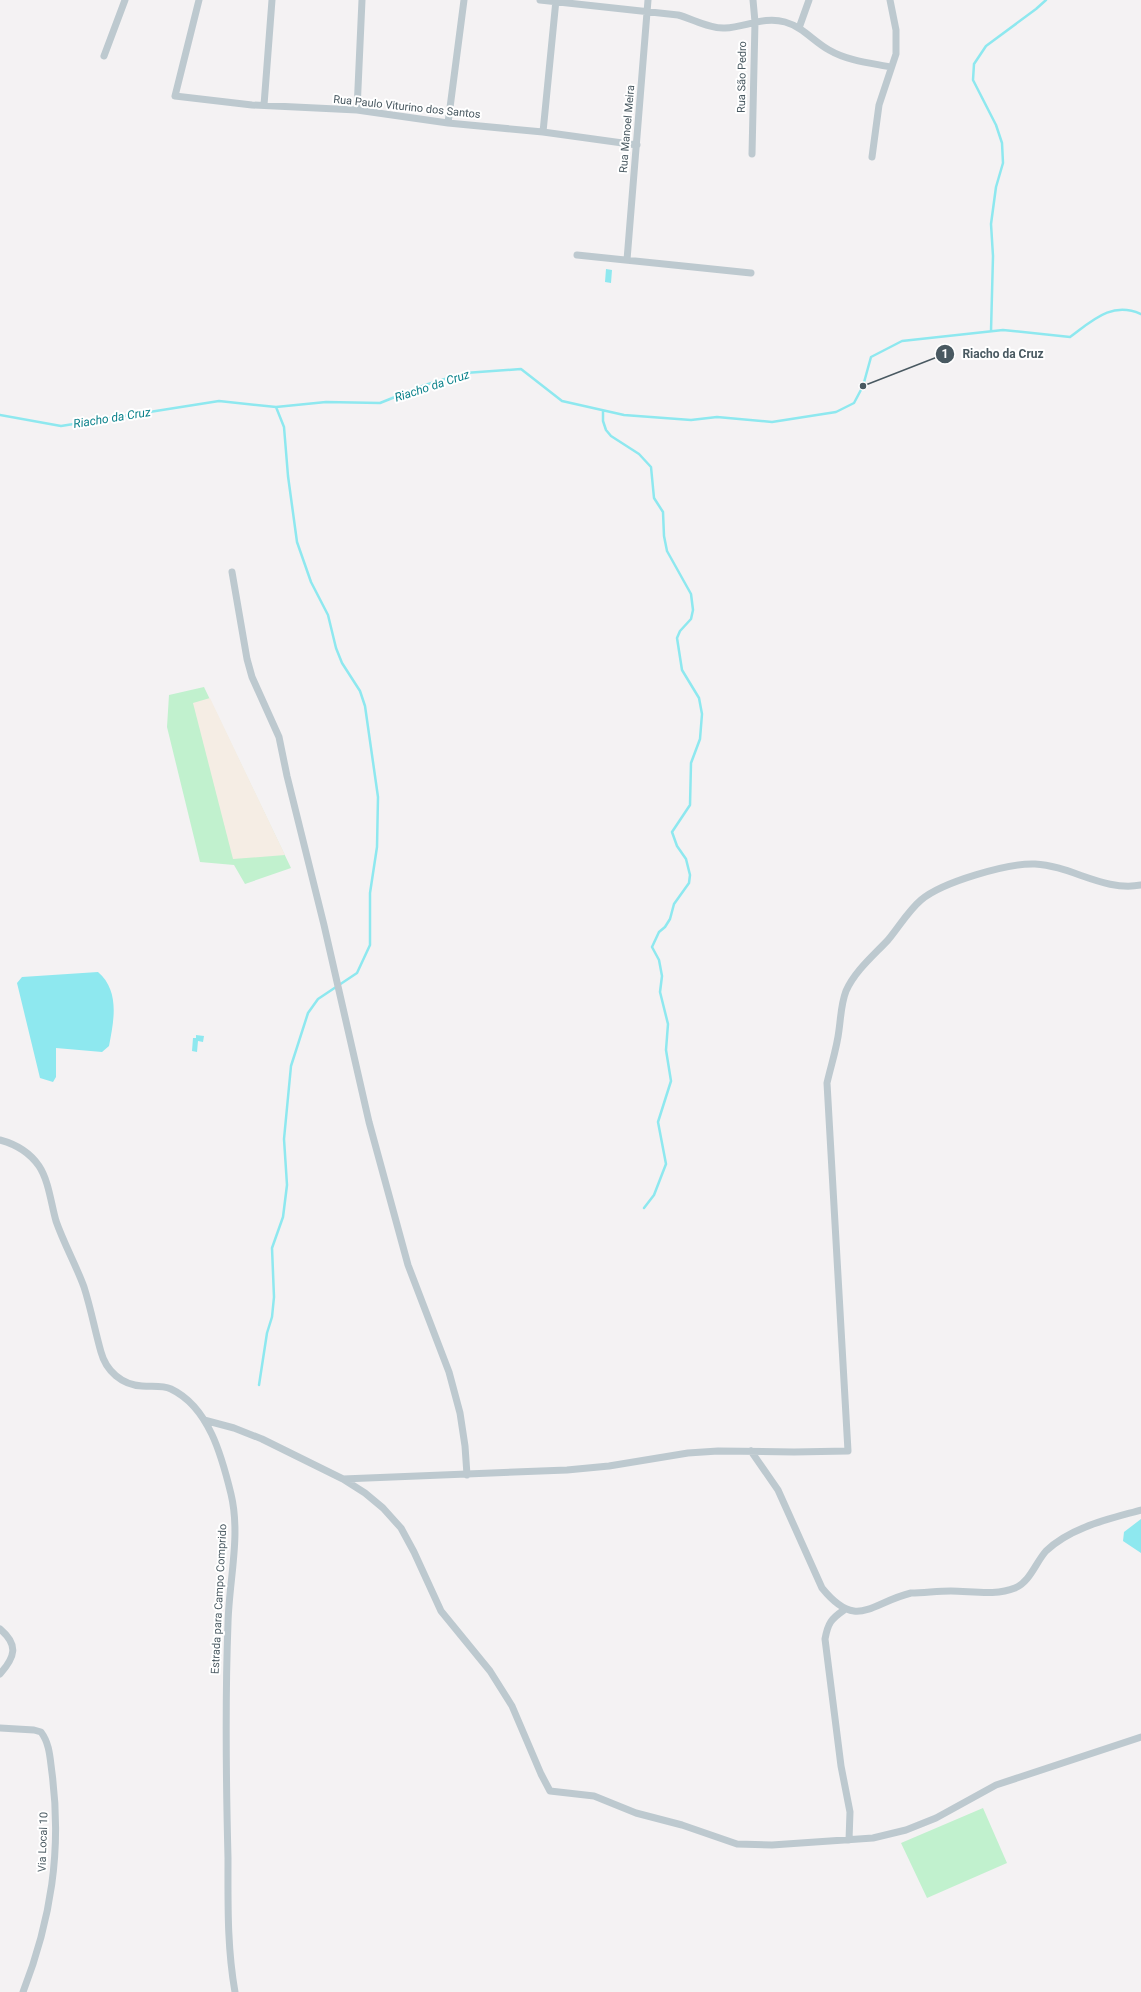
<svg xmlns="http://www.w3.org/2000/svg" width="1141" height="1992" font-family="Roboto,sans-serif">
	<style>
		.green { fill: #c1f1ce }
		.sand { fill: #f5ede4 }
		.water { fill: #8ee8ef }
		.lines { fill: none; stroke-linecap: round; stroke-linejoin: round }
		.stream { stroke: #8ee8ef; stroke-width: 2.5 }
		.street { stroke: #bdc9cf; stroke-width: 7 }
		.labels { text-anchor: middle; dominant-baseline: central; stroke-width: 4; stroke-linejoin: round; paint-order: stroke }
		.street-label { font-size: 11px; fill: #495961; stroke: #fff }
		.water-label { font-size: 12px; font-style: italic; fill: #0b828b; stroke: #fff }
		.leader { fill: none; stroke: #495961; stroke-width: 1.5 }
		.callout-dot { fill: #495961; stroke: #fff; stroke-width: 1.5 }
		.mark-label { font-size: 12px; text-anchor: middle; font-weight: bold; fill: #fff }
		.callout-label { font-size: 12px; text-anchor: middle; font-weight: bold; fill: #495961; stroke: #fff; stroke-width: 4; stroke-linejoin: round; paint-order: stroke }
	</style>
	<rect width="100%" height="100%" fill="#f4f2f3"/>
	<path class="green" d="M204 687 291 868 245 884 234 865 200 862 167 727 169 695Z
		M983 1808 1007 1863 927 1898 901 1843Z"/>
	<path class="sand" d="M210 698 285 855 233 859 193 703Z"/>
	<path class="water" d="M606 269 612 270 611 283 605 282Z
		M98 972C120 991 114 1020 109 1046L102 1052 56 1048V1077L53 1082 40 1078 17 983 22 977Z
		M196 1035 204 1036 203 1042 198 1041 197 1052 192 1051 193 1038H196Z
		M1141 1519V1553L1123 1541 1124 1532Z"/>
	<g class="lines">
		<path class="stream" d="M991 331 993 256 991 224 996 187 1003 163 1002 143 996 125 973 80 974 64 986 46 1036 9 1046 0
			M603 411V421L606 430 611 436 639 454 651 467 654 498 663 512 664 536 667 551 691 594 693 610 691 619 680 631 677 638 682 670 699 698 702 714 700 739 691 763 690 805 672 832 677 846 686 859 690 875 689 883 674 904 670 919 665 927 659 932 652 947 659 960 662 976 660 992 668 1024 666 1050 671 1081 658 1122 666 1164 654 1195 644 1208
			M0 415 61 426 219 401 276 407 326 402 380 403 425 385 465 373 521 369 562 401 624 415 691 420 717 417 772 422 836 412 854 403 863 386 871 357 902 341 1003 330 1070 337C1093 320 1112 301 1141 314
			M259 1385 267 1333 272 1317 274 1297 272 1248 283 1217 287 1185 284 1139 291 1066 308 1013 318 999 357 973 370 945V893L377 847 378 797 365 706 360 691 342 663 336 648 328 615 311 582 297 542 288 476 284 427 276 407"/>
		<path class="street" d="M199 0 175 96 252 105 357 110 448 123 543 132 637 145
			M540 0 678 15C693 19 710 29 725 28 746 27 764 16 785 22 803 27 814 42 829 50 848 61 870 63 891 67
			M799 28 809 0
			M104 56 125 0
			M264 105 272 0
			M357 110 362 0
			M448 123 464 0
			M543 132 556 0
			M752 154 755 22 753 0
			M872 157 879 105 896 54V30L890 0
			M577 255 751 273
			M627 260 648 0
			M232 572 247 659 252 677 279 737 287 776 324 925 369 1122 408 1265 449 1372 460 1413 465 1446 467 1475
			M0 1140C15 1144 30 1153 39 1166 49 1181 51 1204 56 1221 64 1244 76 1265 84 1287 91 1309 95 1331 101 1352 106 1371 122 1385 142 1386 152 1387 162 1385 171 1389 209 1407 222 1457 231 1494 241 1536 229 1580 228 1623 225 1701 226 1780 228 1858 228 1903 227 1947 235 1992
			M204 1420 234 1428 262 1439 343 1479 567 1470 609 1466 688 1453 718 1451 794 1452 848 1451 827 1083C831 1065 837 1048 839 1030 841 1016 841 1004 846 991 855 971 873 956 888 940 899 927 908 911 921 900 942 882 1008 863 1035 864 1072 866 1104 892 1141 885
			M751 1451 778 1490 822 1588C857 1631 870 1603 911 1593 924 1593 937 1591 951 1591 971 1591 996 1596 1015 1588 1030 1582 1036 1562 1046 1551 1071 1527 1109 1519 1141 1510
			M343 1479 365 1493 383 1508 401 1528 414 1552 441 1611 490 1671 512 1706 541 1774 550 1791 594 1796 636 1813 682 1825 737 1844 772 1845 873 1838 906 1830 936 1818 996 1785 1141 1737
			M844 1610C831 1619 828 1623 825 1639L841 1766 850 1812 849 1840
			M0 1629C19 1645 15 1657 0 1674
			M0 1728 34 1730 41 1732C50 1744 50 1759 52 1773 62 1850 51 1920 23 1992"/>
	</g>
	<g class="labels">
		<g class="street-label">
			<text transform="translate(742 77) rotate(-89)">Rua São Pedro</text>
			<text transform="translate(407 107) rotate(6)">Rua Paulo Viturino dos Santos</text>
			<text transform="translate(627 129) rotate(-85)">Rua Manoel Meira</text>
			<text transform="translate(219 1599) rotate(-87)">Estrada para Campo Comprido</text>
			<text transform="translate(43 1842) rotate(-88)">Via Local 10</text>
		</g>
		<g class="water-label">
			<text transform="translate(432 386) rotate(-18)">Riacho da Cruz</text>
			<text transform="translate(112 418) rotate(-9)">Riacho da Cruz</text>
		</g>
	</g>
	<path class="leader" d="M863 386L945 354"/>
	<g class="callout-dot">
		<circle cx="863" cy="386" r="4"/>
		<circle cx="945" cy="354" r="10"/>
	</g>
	<g class="mark-label">
		<text x="945" y="358">1</text>
	</g>
	<g class="callout-label">
		<text x="1003" y="358">Riacho da Cruz</text>
	</g>
</svg>
